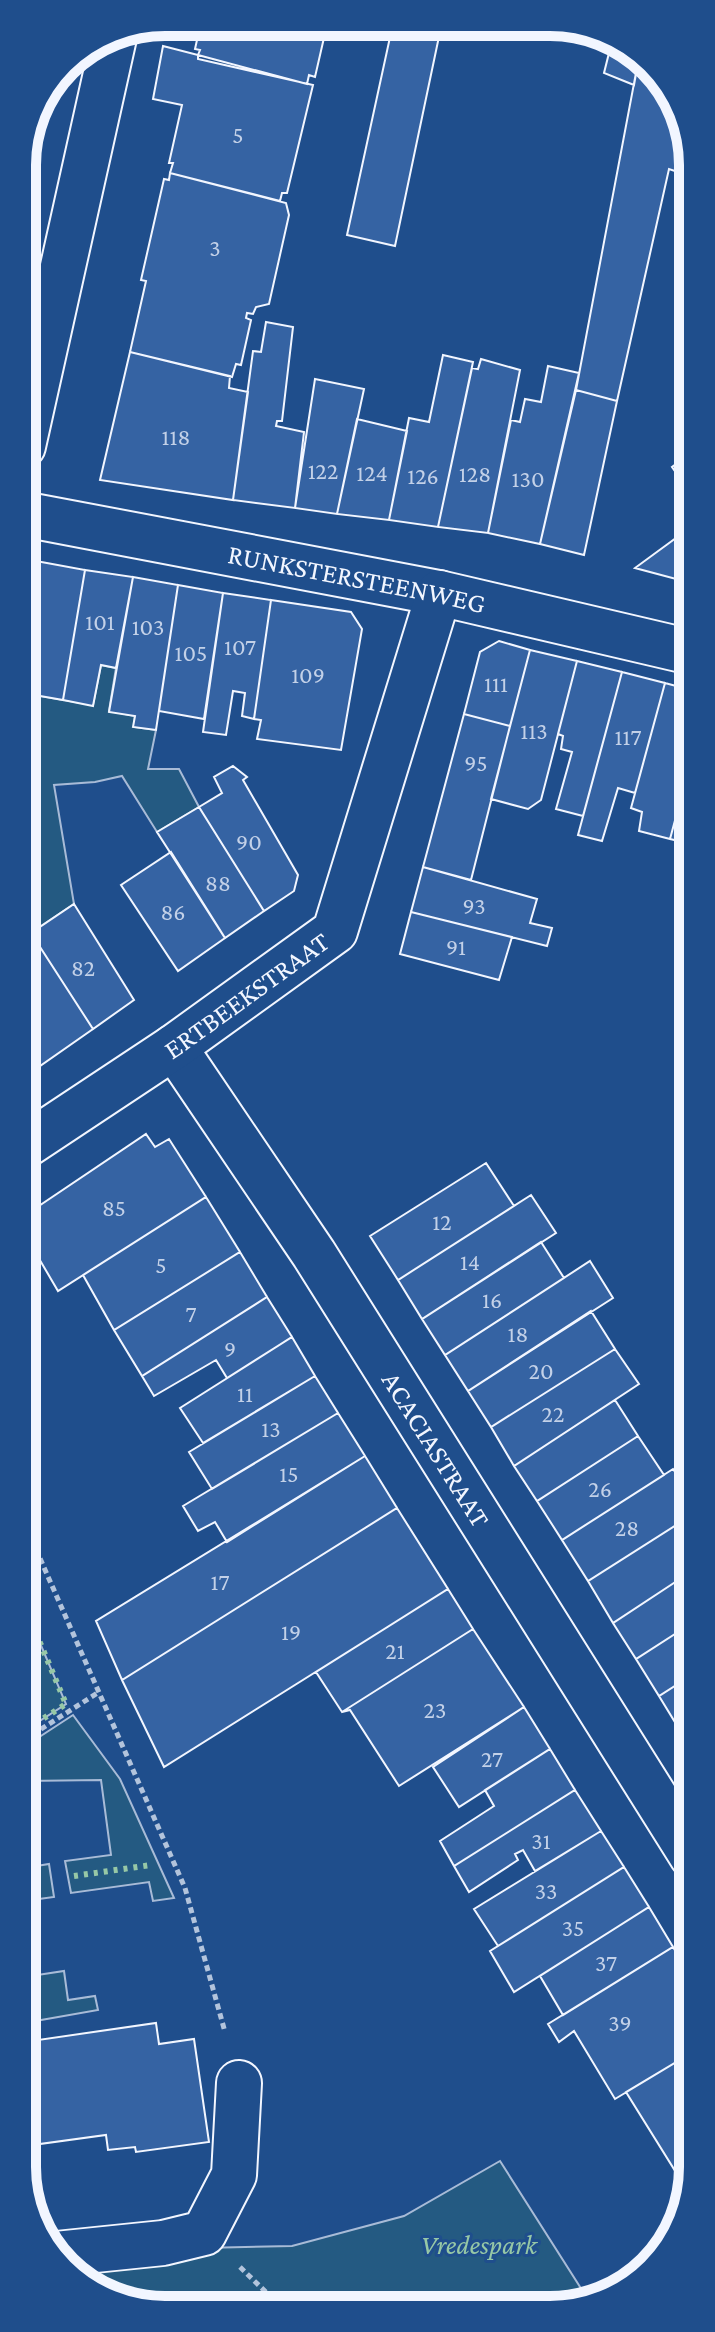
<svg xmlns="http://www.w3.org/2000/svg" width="715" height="2332" font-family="'Crimson Pro',serif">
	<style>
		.green { fill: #245a82; stroke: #a8bbd7; stroke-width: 2 }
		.building { fill: #3563a3; stroke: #f2f6ff; stroke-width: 2 }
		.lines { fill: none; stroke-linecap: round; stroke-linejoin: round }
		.street-casing { stroke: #f2f6ff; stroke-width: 48 }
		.path { stroke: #b3c4dc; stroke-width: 5; stroke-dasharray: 6 4; stroke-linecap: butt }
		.street { stroke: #1f4e8c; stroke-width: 44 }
		.hedge { stroke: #97c8a6; stroke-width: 6; stroke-dasharray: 4 6; stroke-linecap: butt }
		.labels { text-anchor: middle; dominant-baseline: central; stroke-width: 6; stroke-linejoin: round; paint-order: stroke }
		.number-label { font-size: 24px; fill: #c3d1e8 }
		.street-label { font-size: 28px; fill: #f2f6ff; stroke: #1f4e8c }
		.park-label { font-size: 28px; font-style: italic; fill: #97c8a6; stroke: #1f4e8c }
		.rim { fill: none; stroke: #f2f6ff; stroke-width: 10 }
	</style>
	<rect width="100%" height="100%" fill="#1f4e8c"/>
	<path class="green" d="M101 665 116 668 109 711 135 716 134 727 156 730 148 769H179L199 807 157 832 122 776 95 782 54 785 74 904 23 938V693L93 705Z
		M37 1636 66 1704 24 1731V1640Z
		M73 1715 120 1779 174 1898 153 1901 149 1882 71 1893 65 1861 111 1855 101 1780 24 1781V1747Z
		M49 1864 54 1897 24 1901V1868Z
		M64 1971 68 2000 95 1996 98 2010 24 2023V1977Z
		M500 2161 589 2301 578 2307H136L63 2268 158 2249 292 2246 404 2216Z"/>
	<path class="building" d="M441 27 395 246 347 235 392 28Z
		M326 29 315 77 309 75 307 84 198 55 200 50 195 49 199 31Z
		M611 45 639 57 634 85 604 73Z
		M163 46 198 55V59L313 85 287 193H282L280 201 170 173 173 163H169L182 105 153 99Z
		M639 57 652 64 690 137V176L669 169 617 401 576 390Z
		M170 173 286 203 289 215 269 304 256 307 253 314 247 313 246 318 251 320 241 365 236 364 232 377 130 352 146 281 141 280 164 179 169 180Z
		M266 322 293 327 282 421H277L276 426 304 432 295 508 233 500 253 351 261 352Z
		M130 352 230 376 229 388 248 392 233 500 100 480Z
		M443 355 473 362 438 527 389 520 409 418 429 422Z
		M481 359 520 370 488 533 438 527 472 368 478 369Z
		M548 366 579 373 540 544 488 533 511 420 520 422 525 399 541 402Z
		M315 379 364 389 337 514 295 508Z
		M576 390 617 401 584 555 540 544Z
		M357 419 407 431 389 520 337 514Z
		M691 453V478L684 484 672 467Z
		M691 527V583L635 568Z
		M23 559 36 561 23 641Z
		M36 561 85 570 63 700 23 693V641Z
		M85 570 133 577 116 668 101 665 93 706 63 700Z
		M133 577 178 585 156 730 133 727 135 716 109 712Z
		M178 585 223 593 204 719 159 711Z
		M223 593 271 600 254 719 242 716 245 693 233 691 226 735 203 732Z
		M271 600 351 612 362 629 341 750 257 739 261 720 254 719Z
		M499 641 530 650 510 726 464 714 480 652Z
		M530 650 577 661 541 800 528 809 491 799Z
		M577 661 622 672 583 816 556 809 572 752 561 749 563 736 558 734Z
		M622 672 665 683 635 793 618 788 602 841 578 835Z
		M665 683 691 690V761L670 839 639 831 642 812 631 808Z
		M464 714 510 726 471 880 423 867Z
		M691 761V844L670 839Z
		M233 766 247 777 243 780 298 875 294 891 264 911 199 807 222 793 214 777Z
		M199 807 264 911 225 938 157 832Z
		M171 852 225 938 178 971 121 885Z
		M423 867 537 899 530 923 552 928 547 946 411 912Z
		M74 904 134 1000 93 1029 31 933Z
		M411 912 512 937 499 980 400 954Z
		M31 933 93 1029 40 1066 23 1039V938Z
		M23 1039 40 1066 23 1077Z
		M146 1134 155 1147 169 1139 206 1197 58 1291 24 1233V1216Z
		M486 1163 514 1206 398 1280 370 1236Z
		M531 1195 556 1233 422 1319 398 1280Z
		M206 1197 240 1252 114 1330 83 1275Z
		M541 1242 564 1278 445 1355 422 1319Z
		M240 1252 267 1297 142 1376 114 1330Z
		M590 1261 613 1298 468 1391 445 1355Z
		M267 1297 292 1337 227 1378 216 1360 154 1396 142 1376Z
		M591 1311 615 1349 491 1427 468 1391Z
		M292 1337 315 1376 203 1443 180 1408Z
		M615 1349 639 1384 514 1466 491 1427Z
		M315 1376 338 1413 212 1489 189 1452Z
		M615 1400 638 1436 537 1501 514 1466Z
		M338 1413 365 1456 227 1542 215 1522 198 1531 183 1506Z
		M638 1436 664 1475 562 1540 537 1501Z
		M365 1456 397 1508 122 1680 96 1621Z
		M673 1469 692 1497V1515L588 1581 562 1540Z
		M397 1508 448 1589 164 1767 122 1680Z
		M692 1515V1571L613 1623 588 1581Z
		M692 1571V1623L636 1659 613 1623Z
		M448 1589 473 1629 342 1712 316 1672Z
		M692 1623V1675L659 1696 636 1659Z
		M473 1629 524 1707 399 1786 350 1710 342 1712Z
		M692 1675V1725L681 1732 659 1696Z
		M524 1707 550 1749 459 1807 433 1767Z
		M692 1725V1750L681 1732Z
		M550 1749 575 1790 454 1866 440 1841 494 1806 485 1790Z
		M575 1790 601 1831 535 1871 523 1850 515 1854 518 1860 469 1892 454 1866Z
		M601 1831 624 1867 498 1946 474 1909Z
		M624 1867 649 1907 514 1992 490 1951Z
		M649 1907 673 1947 563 2015 540 1976Z
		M673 1947 692 1978 693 2017 687 2020 693 2031V2052L615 2099 574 2031 559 2042 548 2024Z
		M156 2023 159 2044 194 2039 209 2142 136 2152 135 2147 108 2150 106 2135 25 2146 24 2042Z
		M693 2052V2176L687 2190 626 2092Z"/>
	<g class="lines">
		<g class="street-casing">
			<g id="street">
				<path d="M23 446 115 33"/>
				<path id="s1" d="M23 514 439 593 691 652"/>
				<path id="s2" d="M174 1047 314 1254 692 1856"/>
				<path id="s3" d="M23 1147 174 1047 335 931 439 593"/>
				<path d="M56 2254 163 2243 204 2233 234 2175 239 2083"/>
			</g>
		</g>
		<path class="path" d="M24 1522 185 1888 225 2032
			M24 1740 99 1692
			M240 2267 274 2300 276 2307"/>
		<use href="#street" class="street"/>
		<path class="hedge" d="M24 1605 66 1704 24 1731
			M74 1876 151 1865
			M24 1883 33 1882"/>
	</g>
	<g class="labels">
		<g class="number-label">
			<text x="238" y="134">5</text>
			<text x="215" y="247">3</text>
			<text x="176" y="436">118</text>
			<text x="323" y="470">122</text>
			<text x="372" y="472">124</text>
			<text x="475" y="473">128</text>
			<text x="423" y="475">126</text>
			<text x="528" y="478">130</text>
			<text x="100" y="621">101</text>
			<text x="148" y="626">103</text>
			<text x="240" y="646">107</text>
			<text x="191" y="652">105</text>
			<text x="308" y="674">109</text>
			<text x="496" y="683">111</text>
			<text x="534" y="730">113</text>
			<text x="628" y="736">117</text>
			<text x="476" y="762">95</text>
			<text x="249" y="841">90</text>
			<text x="218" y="882">88</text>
			<text x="474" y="905">93</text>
			<text x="173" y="911">86</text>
			<text x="456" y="946">91</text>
			<text x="83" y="967">82</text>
			<text x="114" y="1207">85</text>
			<text x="442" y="1221">12</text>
			<text x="470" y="1261">14</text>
			<text x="161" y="1264">5</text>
			<text x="492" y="1299">16</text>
			<text x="191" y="1313">7</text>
			<text x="518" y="1333">18</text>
			<text x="230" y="1348">9</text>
			<text x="541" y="1370">20</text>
			<text x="245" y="1393">11</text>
			<text x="553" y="1413">22</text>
			<text x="271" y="1428">13</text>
			<text x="289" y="1473">15</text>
			<text x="600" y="1488">26</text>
			<text x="627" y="1527">28</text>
			<text x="220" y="1581">17</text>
			<text x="291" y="1631">19</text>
			<text x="395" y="1650">21</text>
			<text x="435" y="1709">23</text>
			<text x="492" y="1758">27</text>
			<text x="541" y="1840">31</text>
			<text x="546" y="1890">33</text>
			<text x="573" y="1927">35</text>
			<text x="606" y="1962">37</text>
			<text x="620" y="2022">39</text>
		</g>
		<g class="street-label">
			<text stroke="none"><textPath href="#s1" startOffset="340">RUNKSTERSTEENWEG</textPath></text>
			<text stroke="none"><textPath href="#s3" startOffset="270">ERTBEEKSTRAAT</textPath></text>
			<text stroke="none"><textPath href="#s2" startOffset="480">ACACIASTRAAT</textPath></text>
		</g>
		<g class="park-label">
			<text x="479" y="2244">Vredespark</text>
		</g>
	</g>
	<path d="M0 0H715V2332H0ZM165 36H550A129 129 0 0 1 679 165V2167A129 129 0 0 1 550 2296H165A129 129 0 0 1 36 2167V165A129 129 0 0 1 165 36Z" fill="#1f4e8c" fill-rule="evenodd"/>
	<path class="rim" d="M165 36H550A129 129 0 0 1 679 165V2167A129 129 0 0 1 550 2296H165A129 129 0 0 1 36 2167V165A129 129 0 0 1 165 36Z"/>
</svg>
